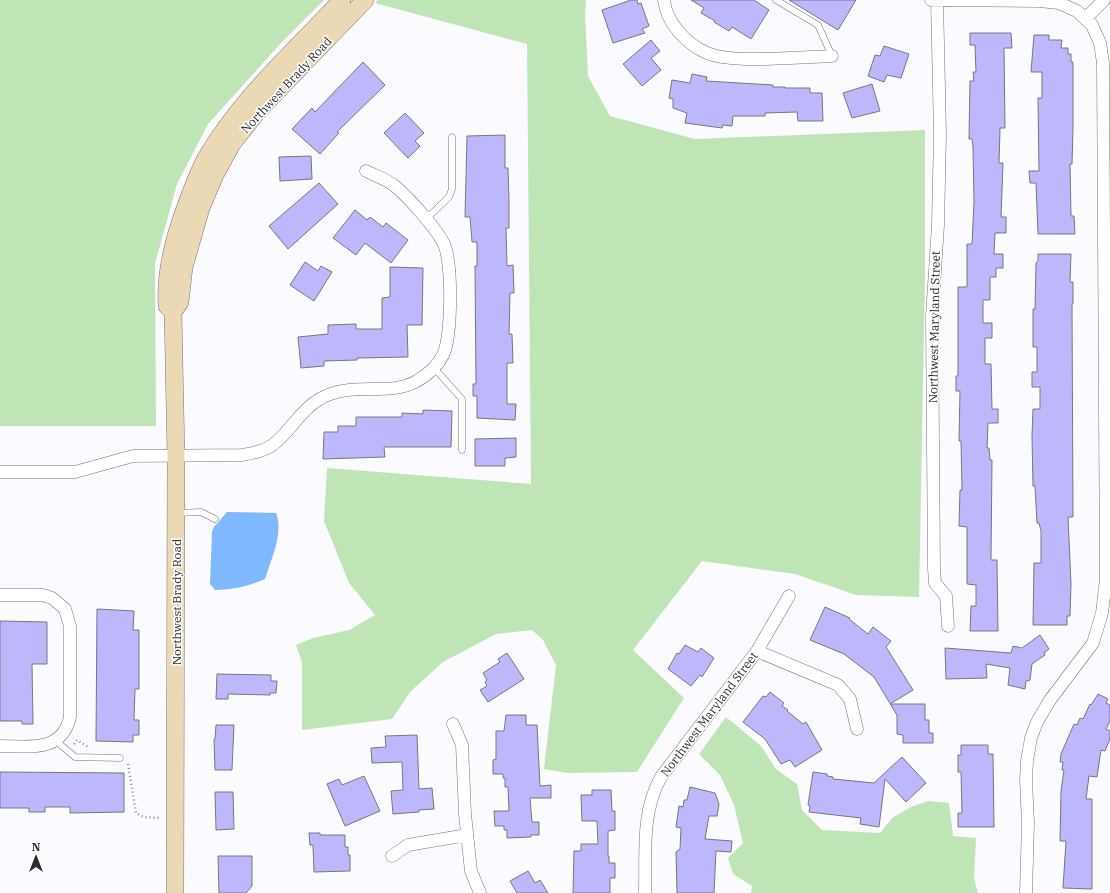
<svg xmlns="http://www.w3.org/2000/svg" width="1110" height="893" font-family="'IBM Plex Serif',serif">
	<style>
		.green { fill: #bfe5b6 }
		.water { fill: #7fb8ff }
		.building { fill: #bcb8fb; stroke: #76767a }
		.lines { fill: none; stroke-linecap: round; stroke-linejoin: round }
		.service-casing { stroke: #737377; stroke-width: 7 }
		.minor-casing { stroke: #737377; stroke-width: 13 }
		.secondary-casing { stroke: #737377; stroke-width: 18 }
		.path { stroke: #8c8c8f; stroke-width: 2.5; stroke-dasharray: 1 3; stroke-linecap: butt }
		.service { stroke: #fff; stroke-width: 6 }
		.minor { stroke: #fff; stroke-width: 12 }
		.secondary { stroke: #ebd9b6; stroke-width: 17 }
		.labels { text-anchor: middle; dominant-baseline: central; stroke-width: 3; stroke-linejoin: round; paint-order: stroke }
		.street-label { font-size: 12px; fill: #2b2b2d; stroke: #fff }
	</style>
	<rect width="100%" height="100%" fill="#fbfbff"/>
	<path class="green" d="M0 0H324L280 44 208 124 177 184 155 264 156 426H0Z
		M378 0H586L585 15 588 76 610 116 695 139 925 130V274L919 597 856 595 795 574 702 561 633 650 684 698 637 772 567 773 544 769 556 665 543 640 532 630 496 634 443 662 410 692 392 719 302 730V662L296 645 313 638 349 630 375 615 349 583 324 521 327 468 531 484 527 44 375 3Z
		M726 717 761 746 776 769 797 784 802 810 822 830 880 833 892 818 911 807 928 801 949 803 953 836 976 838 974 879 978 893H751L752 886 733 874 728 858 743 843 734 805 720 775 699 754Z"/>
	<path class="water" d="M227 512 276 513C284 533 271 559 265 579 249 586 233 590 215 590L210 584 212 532 214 527Z"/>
	<path class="building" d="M631 0H637L638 4 641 3 649 26 642 29 645 33 613 43 602 10Z
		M691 0H754L769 10 751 39 732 27 729 31 714 22 715 21 701 13 704 8Z
		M789 0H856L838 30Z
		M970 33H1011L1012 48H1004L1005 128H1000L999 163H1003L1001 217H1006V233H995L994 254H1003V268H996V277H990V300H983V323H992V338H985V364H991L992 409H998V423H988L987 448H989L990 460H992L991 560H997L998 631H970L971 606H976V585L967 584V527L959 526 960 490H962L961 441H959L960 391H956V376H958V287H967V244H972L974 202 973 147 972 139H969L970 81H974L973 72H976L975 45H970Z
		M1034 35H1049V40H1062L1061 48H1068V54H1071V62H1073V128L1072 164H1070L1071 216H1074L1075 234H1038L1036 183H1030L1029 171H1039L1038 98H1042V72H1031Z
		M651 40 660 51 651 58 661 70 642 86 623 64Z
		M884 46 909 54 901 78 887 75 884 82 868 76 875 55 880 56Z
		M363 62 385 85 337 132 339 133 320 154 292 129 312 108 315 112Z
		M692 74 707 77 706 81 773 85V87H785V88H810V93H822L823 121H798L797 112 765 113V116H733L732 126 723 125 722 128 685 123 687 113 673 108V99L669 98 672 80 690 83Z
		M872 84 880 111 852 118 843 93Z
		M405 113 424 133 415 141 420 146 408 158 384 133Z
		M505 135V168H508L509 200V228H506L507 266 513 265 514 293H510L509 334H512L513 363H507V404H516L515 420 477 418V396H473V384H476L475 266H477V242H472L470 217H465L467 136Z
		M311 156 312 179 280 181 279 157Z
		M319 183 338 204 288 249 269 226Z
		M355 210 367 220 370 217 383 227 386 223 408 240 391 263 365 243 356 255 333 238Z
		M1038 254H1071L1070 282H1073V304H1072L1073 517H1068L1071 584 1070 616H1067V625H1033L1034 563H1041V531L1039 523H1037L1035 486H1033L1032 436 1033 409H1040V387H1032V372H1037V347H1033V309H1035L1036 263 1038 261Z
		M305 262 318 271 321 266 332 272 314 301 290 285Z
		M390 267 423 268 422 325H407L408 357 357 358V360L324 361V366L301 368 298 337 328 334V325L356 324V329H382V298L390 297Z
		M423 410 452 411 451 447H384L385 457 323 459 324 432H338V426H356V417H402V413L423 414Z
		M516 438V457L505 458V466H475V439Z
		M825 607 850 618 849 619 868 634 873 627 891 641 886 647 913 690 890 704H925V720H929V733H933V743H903V735L897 734V715L874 677 844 654 810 640Z
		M97 609 134 611 133 630H139V689H135L134 720H139V735H133V742L96 741Z
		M0 621 47 622V664H32L33 724H22V721H0Z
		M1040 635 1049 649 1044 653 1045 655 1032 664 1030 680 1026 681 1025 689 1008 685 1010 668 986 664 987 678 946 679 945 648 1011 653 1013 646 1022 648Z
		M685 645 698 652 701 648 714 658 702 677 700 675 691 686 668 669 677 653 679 654Z
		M507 653 524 679 488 702 480 690 487 686 485 682 487 680 483 673 500 662 498 659Z
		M217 674 271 675V681H277L276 693H270V695L228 694V699H216Z
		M770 692 784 703 782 706 788 710 787 711 803 724 806 722 822 750 795 767 790 760 781 764 765 739 743 722 763 696 766 697Z
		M1098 694 1108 699 1106 703 1110 705V721L1106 729 1110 731V739L1105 751 1101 750 1097 777 1089 776 1086 799H1092V889L1063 888 1066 841H1060L1061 791 1064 770H1062L1063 762H1060L1061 754 1074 724 1077 725 1080 718 1083 719 1090 704 1091 705Z
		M506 715H526V725H537L540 786 551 785V798H530L532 822H539V835H531V837L507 838V830H504V826H495L494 811H509L508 787H505V778H503V774H493V760L496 759V731H504Z
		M216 725H234L232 770H215L214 739H215Z
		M417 735 419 789 432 788 434 809 419 810V812L393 814 391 791 403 790 402 762 372 763 371 748 386 747 385 736Z
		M961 745H988V754H993L994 827H958V813H962L961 772H958V755H961Z
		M902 757 926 783 906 802 885 779 879 827 860 824 861 818 809 812 810 806 808 805 813 772 827 774V776L833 777V779L874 783Z
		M0 772 124 773V812L70 813V807H45V812H29V808H0Z
		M364 776 380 811 345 826 327 784 339 779 342 785Z
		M690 787 715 793 719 804 717 816H709L705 839 732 841 731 852 716 851 714 893H677L676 852 680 849 681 828 676 827 679 806 683 807 684 800H687Z
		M592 790H611L612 811H615V830L608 831V856H609V863H615V878H610V893H573L574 851H581V844H598L597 821H582L581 795H592Z
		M215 792H233L234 829 216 830Z
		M309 833H320V835H345V847H348V855H350V871L314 872 313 845H310Z
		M218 856H252V886L246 893H219Z
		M528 871 535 883 540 880 548 893H517L510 881Z"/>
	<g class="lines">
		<g class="service-casing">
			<path id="service" d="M776 0 818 25 832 56
				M426 219 449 197 452 189V137
				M434 368 462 399V450
				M178 513 201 512 215 519
				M56 741 75 757 120 758"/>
		</g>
		<g class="minor-casing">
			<path id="minor" d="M664 0C666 22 686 44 707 53 732 64 802 57 832 56
				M931 0 1039 1 1059 3 1077 11 1092 25 1100 43 1103 63 1106 579 1102 613 1093 643 1050 700 1037 722 1031 738 1027 761 1026 780 1028 823 1026 893
				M937 0 940 133 938 225 932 316 934 568 935 583 946 596 948 626
				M1085 19 1104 0
				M0 472H75L133 456 242 455C253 453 266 451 275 443 291 430 300 411 318 400 349 380 387 397 415 382 426 376 437 367 443 355 452 337 453 260 443 242 434 226 410 199 396 187 388 180 376 176 366 171
				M0 595H43L52 598 65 609 70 626V717C62 753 29 746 0 746
				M757 651 838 685 850 699 857 729
				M453 724 462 745 465 814 471 871 480 893
				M392 856 408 845 467 835
				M645 893C646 854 641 812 661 777L757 651 789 596"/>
		</g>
		<g class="secondary-casing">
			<path id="secondary" d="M173 312 167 306C165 275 172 246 182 217 189 197 196 177 206 158 241 98 295 50 342 0
				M175 893 176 456 173 312 180 302 184 267 201 208 215 175 232 144 258 111 365 0"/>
		</g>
		<path class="path" d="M74 744 77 740 88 747
			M128 764 136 813 144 817 160 818"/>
		<use href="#service" class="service"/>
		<use href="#minor" class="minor"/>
		<use href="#secondary" class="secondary"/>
	</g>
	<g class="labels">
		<g class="street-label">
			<text transform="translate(286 85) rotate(-47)">Northwest Brady Road</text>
			<text transform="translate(934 327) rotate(-89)">Northwest Maryland Street</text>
			<text transform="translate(176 602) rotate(-90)">Northwest Brady Road</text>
			<text transform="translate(709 714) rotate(-53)">Northwest Maryland Street</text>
		</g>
	</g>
	<g transform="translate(36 857)" stroke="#ffffff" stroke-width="3" paint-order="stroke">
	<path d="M0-3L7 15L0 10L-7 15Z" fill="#2b2b2d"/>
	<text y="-6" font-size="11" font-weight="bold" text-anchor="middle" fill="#2b2b2d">N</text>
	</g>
</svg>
